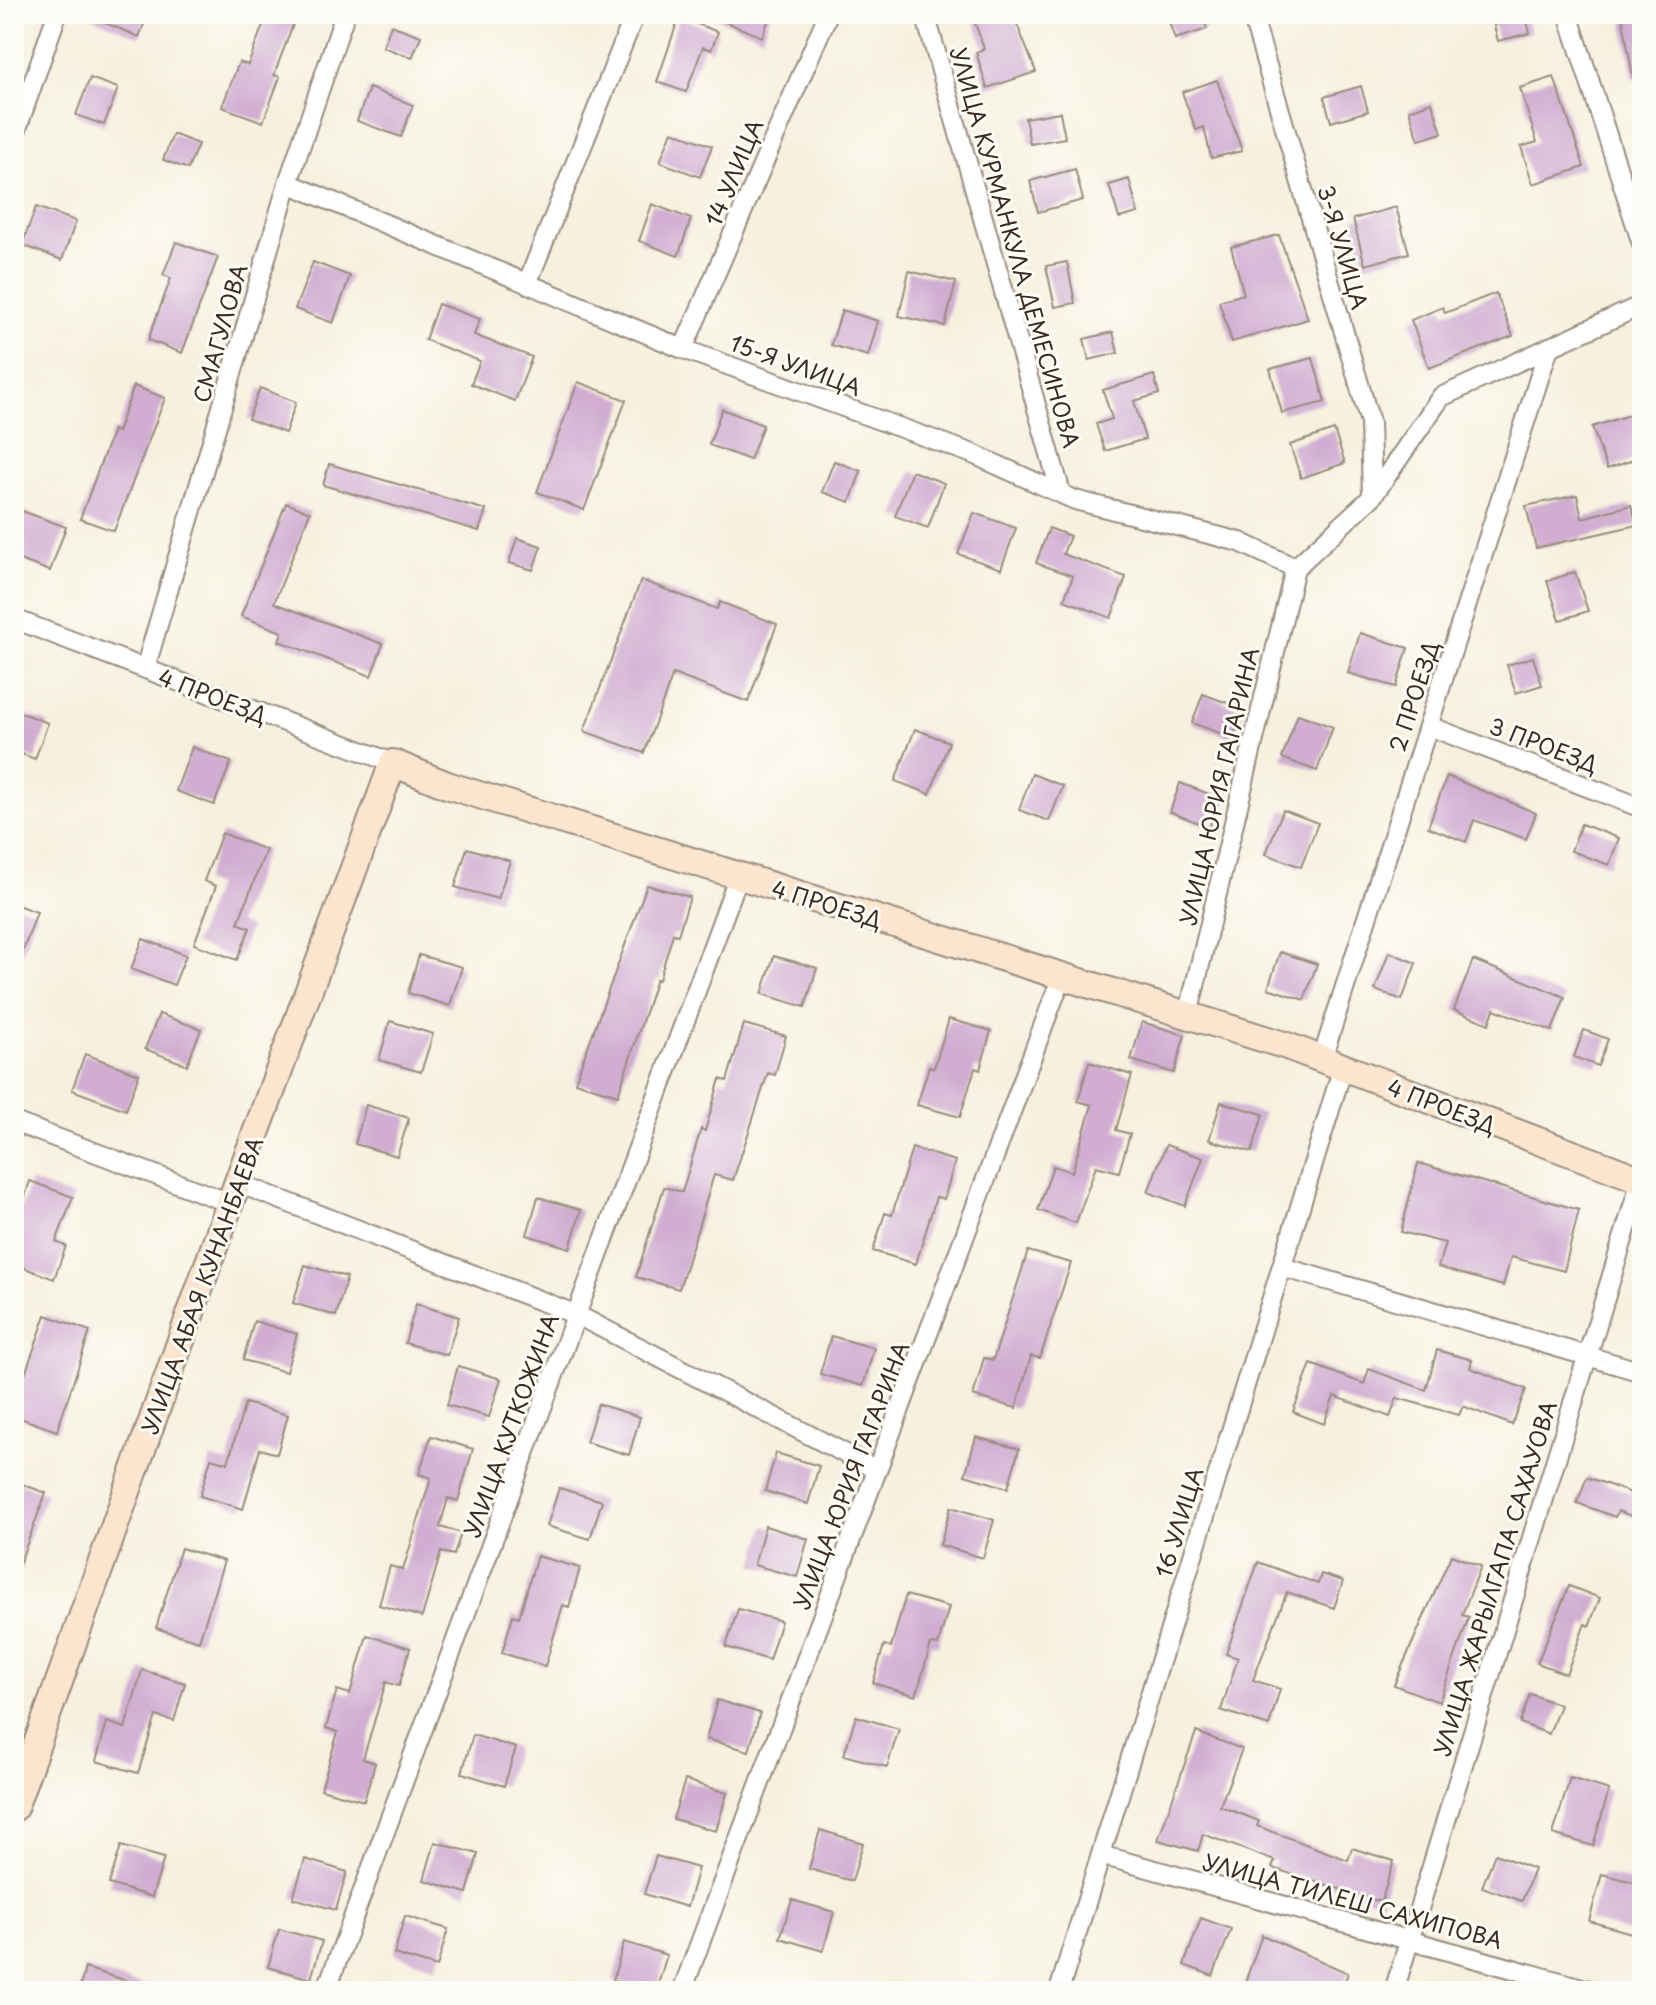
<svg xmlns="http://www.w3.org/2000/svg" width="1656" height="2005" font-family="'Playpen Sans',sans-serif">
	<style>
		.building { fill: #d0add1 }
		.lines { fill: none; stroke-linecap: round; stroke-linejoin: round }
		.street-casing { stroke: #988d7e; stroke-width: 22 }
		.secondary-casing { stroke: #988d7e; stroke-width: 30 }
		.street { stroke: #fff; stroke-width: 18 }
		.secondary { stroke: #fce5cf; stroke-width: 26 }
		.labels { text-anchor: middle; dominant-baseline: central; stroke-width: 6; stroke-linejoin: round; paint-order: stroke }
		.street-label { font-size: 22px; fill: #3b2a1e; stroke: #fdfcf7 }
	</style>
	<rect width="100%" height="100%" fill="#fdfcf7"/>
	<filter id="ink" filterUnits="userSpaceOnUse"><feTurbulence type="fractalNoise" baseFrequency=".0125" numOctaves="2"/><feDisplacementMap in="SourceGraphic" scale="16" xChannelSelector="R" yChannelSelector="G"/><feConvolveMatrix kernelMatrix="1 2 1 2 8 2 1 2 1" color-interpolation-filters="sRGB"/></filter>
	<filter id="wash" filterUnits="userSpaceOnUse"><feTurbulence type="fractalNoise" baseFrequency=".006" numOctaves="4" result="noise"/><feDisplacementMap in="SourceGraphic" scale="32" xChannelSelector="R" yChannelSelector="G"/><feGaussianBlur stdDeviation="1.8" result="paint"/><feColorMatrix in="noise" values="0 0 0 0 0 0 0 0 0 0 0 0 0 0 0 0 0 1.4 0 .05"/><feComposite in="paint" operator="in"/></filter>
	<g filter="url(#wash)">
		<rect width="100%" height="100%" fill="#f6f0de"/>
		<g id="blocks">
			<path class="building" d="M84 14H148L139 37Z
				M267 14H297L274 75 280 77 263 122 222 107 239 62 248 65Z
				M706 14H771L762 37Z
				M972 14H1013L1036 72 987 88 976 52 984 49Z
				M1166 14H1202L1207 29 1175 39Z
				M1491 14H1525L1530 33 1498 41Z
				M1622 14H1642V78H1633Z
				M679 17 718 32 711 50 703 47 686 92 657 82Z
				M391 25 421 36 412 58 383 47Z
				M1554 77 1584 167 1533 184 1521 147 1537 142 1520 88Z
				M90 78 118 88 104 125 76 115Z
				M1217 80 1242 151 1211 158 1204 127 1196 130 1182 92Z
				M1361 86 1368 111 1331 122 1324 97Z
				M369 88 413 105 401 137 357 121Z
				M1432 102 1442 133 1419 140 1409 110Z
				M1060 112 1065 138 1030 144 1025 118Z
				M672 131 712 146 700 177 660 162Z
				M173 134 198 144 188 169 163 160Z
				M1075 169 1083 200 1038 212 1030 181Z
				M1129 179 1138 213 1119 218 1109 185Z
				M652 204 691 219 678 256 639 241Z
				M36 207 76 221 62 260 22 245Z
				M1396 207 1409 253 1365 265 1353 219Z
				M1279 235 1308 319 1232 342 1219 301 1244 294 1231 247Z
				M176 242 218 257 182 353 148 340 171 278 163 275Z
				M313 262 350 276 333 323 295 309Z
				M1067 262 1075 303 1055 307 1046 266Z
				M909 271 956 282 945 326 899 316Z
				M1496 293 1513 336 1429 368 1411 320 1443 307 1445 313Z
				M438 304 480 319 474 335 532 357 515 401 471 384 480 361 425 340Z
				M842 310 878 321 868 356 831 345Z
				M1113 332 1118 353 1089 360 1084 339Z
				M1313 358 1325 402 1282 413 1270 369Z
				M1154 375 1159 394 1134 401 1145 439 1105 451 1096 424 1112 419 1103 390Z
				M578 382 626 400 584 510 537 492Z
				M134 386 165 398 114 531 80 519 113 430 117 432Z
				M260 388 296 402 285 433 248 419Z
				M722 409 763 425 750 460 709 445Z
				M1635 413 1642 432V457L1607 469 1592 427Z
				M1334 430 1345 463 1301 478 1290 445Z
				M834 461 861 471 850 502 822 492Z
				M329 464 486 510 479 531 323 485Z
				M912 471 944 483 928 528 895 516Z
				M1577 495 1582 518 1631 505 1637 525 1536 548 1526 506Z
				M286 503 310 512 274 603 383 644 371 676 279 641 282 632 241 616Z
				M14 508 66 527 50 571 14 558Z
				M974 513 1016 528 1001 569 958 554Z
				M1049 528 1070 536 1063 554 1126 577 1111 618 1064 600 1073 576 1036 563Z
				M517 538 541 546 533 570 509 563Z
				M1575 572 1588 611 1560 620 1547 581Z
				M641 580 717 609 720 602 777 624 748 702 673 674 644 753 584 731Z
				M1360 633 1408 648 1396 687 1348 673Z
				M1533 657 1542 685 1516 693 1507 665Z
				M1203 694 1244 709 1233 738 1192 723Z
				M14 710 48 723 35 759 14 751Z
				M1298 714 1333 727 1317 771 1282 758Z
				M915 729 949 742 930 794 895 781Z
				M192 747 231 762 214 805 176 791Z
				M1032 774 1063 786 1049 821 1019 810Z
				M1447 776 1536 813 1526 839 1474 820 1466 842 1428 827Z
				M1180 783 1220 798 1209 827 1170 812Z
				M1283 810 1318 823 1301 867 1266 854Z
				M1581 824 1619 838 1609 865 1571 851Z
				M222 833 266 850 238 923 250 928 237 960 194 944 216 886 204 881Z
				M467 848 510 861 498 899 455 887Z
				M647 885 690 897 678 935 673 934 659 980 656 979 618 1095 575 1082Z
				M14 904 37 912 16 970 14 969Z
				M143 939 186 955 174 985 131 969Z
				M1280 952 1317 964 1304 1000 1268 988Z
				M1389 952 1416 963 1402 1000 1375 990Z
				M419 955 462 967 450 1006 408 993Z
				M774 956 817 968 805 1007 762 994Z
				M1473 960 1565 997 1552 1031 1494 1009 1489 1024 1454 1010Z
				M159 1014 201 1029 187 1065 145 1049Z
				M949 1019 991 1031 980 1070 975 1068 960 1117 917 1105 929 1066 934 1068Z
				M390 1021 433 1034 421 1072 379 1060Z
				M1142 1022 1185 1035 1174 1073 1131 1060Z
				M744 1024 786 1036 775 1075 768 1073 733 1180 714 1175 679 1289 636 1277 664 1187 682 1192 701 1129 705 1131 720 1079 727 1081Z
				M1584 1030 1608 1039 1598 1066 1574 1057Z
				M85 1054 139 1074 126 1110 72 1090Z
				M1089 1062 1132 1075 1116 1130 1130 1134 1119 1172 1096 1166 1076 1223 1038 1210 1053 1166 1072 1172 1092 1105 1078 1101Z
				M1221 1102 1263 1114 1252 1152 1209 1140Z
				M366 1105 409 1118 397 1156 355 1144Z
				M1166 1145 1203 1158 1185 1206 1148 1192Z
				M912 1148 955 1161 944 1199 936 1197 916 1264 873 1251 885 1213 892 1215Z
				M1418 1163 1579 1210 1564 1271 1511 1257 1503 1286 1438 1267 1445 1243 1401 1232Z
				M30 1181 73 1197 56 1242 66 1246 54 1279 14 1264V1231Z
				M538 1197 581 1210 570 1248 527 1235Z
				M1028 1251 1071 1263 1040 1358 1031 1356 1016 1408 973 1396 984 1358 993 1360Z
				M305 1265 347 1277 336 1316 293 1303Z
				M416 1304 459 1317 447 1355 405 1343Z
				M46 1315 90 1331 57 1431 14 1416V1405Z
				M254 1321 297 1334 286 1372 243 1360Z
				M831 1336 874 1348 863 1386 820 1374Z
				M1437 1350 1472 1360 1470 1368 1526 1389 1512 1425 1463 1406 1459 1415 1397 1398 1390 1417 1334 1396 1324 1424 1293 1412 1311 1364 1364 1384 1369 1369 1426 1390Z
				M458 1366 501 1379 489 1417 447 1405Z
				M245 1403 288 1415 277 1454 260 1449 243 1509 200 1496 211 1458 228 1463Z
				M598 1404 640 1417 629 1455 586 1442Z
				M431 1436 473 1449 458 1501 448 1498 440 1527 461 1533 454 1555 441 1552 422 1617 379 1605 390 1566 403 1570 431 1478 419 1474Z
				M976 1437 1019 1449 1008 1488 965 1475Z
				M776 1453 819 1466 808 1504 765 1491Z
				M1587 1477 1642 1497V1520L1618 1511 1615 1517 1577 1503Z
				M14 1481 46 1493 16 1573H14Z
				M559 1488 602 1501 590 1539 547 1526Z
				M951 1507 994 1520 983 1558 940 1545Z
				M765 1526 808 1539 797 1577 754 1565Z
				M181 1548 224 1561 199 1641 156 1628Z
				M1451 1555 1481 1566 1462 1615 1469 1617 1439 1702 1394 1685Z
				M537 1556 580 1568 569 1607 563 1605 545 1666 502 1653 513 1615 519 1617Z
				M1258 1562 1318 1584 1321 1574 1343 1581 1334 1608 1287 1592 1253 1680 1280 1689 1269 1726 1221 1710 1238 1658 1226 1654Z
				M1569 1586 1600 1598 1589 1626 1585 1624 1566 1674 1537 1663Z
				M906 1595 949 1607 938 1645 931 1644 916 1696 873 1683 884 1645 891 1647Z
				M738 1609 781 1621 769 1660 726 1647Z
				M367 1635 410 1648 399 1686 386 1682 363 1759 375 1763 364 1801 321 1789 338 1732 326 1728 337 1690 350 1694Z
				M142 1670 185 1683 174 1721 156 1716 138 1773 96 1761 107 1722 125 1728Z
				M1530 1694 1560 1705 1549 1734 1520 1723Z
				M717 1700 760 1713 749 1751 706 1739Z
				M856 1716 899 1729 887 1767 844 1755Z
				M1196 1732 1242 1749 1220 1806 1259 1821 1257 1826 1348 1860 1352 1848 1394 1861 1381 1902 1272 1868 1275 1861 1203 1834 1198 1851 1158 1840Z
				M473 1735 516 1748 504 1786 462 1773Z
				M1570 1778 1609 1790 1593 1846 1553 1834Z
				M685 1780 727 1793 716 1831 673 1819Z
				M820 1830 863 1843 852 1881 809 1869Z
				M435 1842 478 1854 467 1893 424 1880Z
				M121 1846 164 1858 152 1897 109 1884Z
				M1495 1854 1534 1869 1522 1901 1482 1887Z
				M656 1856 698 1868 687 1907 644 1894Z
				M305 1859 347 1872 336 1910 293 1898Z
				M1602 1874 1642 1884V1907L1635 1934 1589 1921Z
				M792 1900 834 1912 823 1951 780 1938Z
				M405 1916 448 1929 437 1967 394 1954Z
				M1201 1918 1231 1929 1213 1976 1184 1965Z
				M279 1929 322 1941 311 1979 268 1967Z
				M1262 1935 1348 1973 1341 1991H1251L1243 1988Z
				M624 1942 667 1955 656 1991 613 1980Z
				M85 1968 147 1987 146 1991H79Z"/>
		</g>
	</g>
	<g filter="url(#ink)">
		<use href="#blocks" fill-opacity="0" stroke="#988d7e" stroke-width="2"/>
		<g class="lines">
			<g class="street-casing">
				<path id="street" d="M925 14 1061 493
					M1252 14 1370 422 1372 497
					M1568 14 1642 244
					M14 137 57 14
					M288 183 683 349 973 454 1075 500 1240 542 1295 568
					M527 284 635 14
					M683 349 828 14
					M1295 568 1372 497 1441 397 1642 305
					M14 619 393 763
					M145 669 288 183 345 14
					M1429 726 1642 808
					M1188 1015 1295 568
					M1322 1059 1549 347
					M14 1122 230 1203
					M238 1183 577 1315 877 1470
					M1282 1267 1642 1372
					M1101 1855 1593 1991
					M326 1991 739 875
					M682 1991 1062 976
					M1059 1991 1343 1067
					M1394 1991 1641 1180"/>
			</g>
			<g class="secondary-casing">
				<path id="secondary" d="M14 1808 230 1203 393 763 447 785 1287 1046 1642 1180"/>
			</g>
			<use href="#street" class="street"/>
			<use href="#secondary" class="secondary"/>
		</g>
	</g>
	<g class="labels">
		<g class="street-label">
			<text transform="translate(733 172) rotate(-67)">14 УЛИЦА</text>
			<text transform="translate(1016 247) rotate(74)">УЛИЦА КУРМАНКУЛА ДЕМЕСИНОВА</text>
			<text transform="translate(1344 247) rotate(74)">3-Я УЛИЦА</text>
			<text transform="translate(219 333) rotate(-74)">СМАГУЛОВА</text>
			<text transform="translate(796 364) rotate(20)">15-Я УЛИЦА</text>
			<text transform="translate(213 695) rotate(21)">4 ПРОЕЗД</text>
			<text transform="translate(1413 696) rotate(-72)">2 ПРОЕЗД</text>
			<text transform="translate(1544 744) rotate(21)">3 ПРОЕЗД</text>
			<text transform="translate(1218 786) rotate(-77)">УЛИЦА ЮРИЯ ГАГАРИНА</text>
			<text transform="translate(827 903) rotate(17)">4 ПРОЕЗД</text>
			<text transform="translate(1442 1105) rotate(21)">4 ПРОЕЗД</text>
			<text transform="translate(201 1285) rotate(-70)">УЛИЦА АБАЯ КУНАНБАЕВА</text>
			<text transform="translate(510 1425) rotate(-70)">УЛИЦА КУТКОЖИНА</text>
			<text transform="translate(850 1475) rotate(-69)">УЛИЦА ЮРИЯ ГАГАРИНА</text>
			<text transform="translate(1178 1522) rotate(-73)">16 УЛИЦА</text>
			<text transform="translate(1494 1578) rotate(-73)">УЛИЦА ЖАРЫЛГАПА САХАУОВА</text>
			<text transform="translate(1353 1900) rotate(15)">УЛИЦА ТИЛЕШ САХИПОВА</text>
		</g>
	</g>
	<rect width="1656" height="2005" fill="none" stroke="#fdfcf7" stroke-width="48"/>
</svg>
